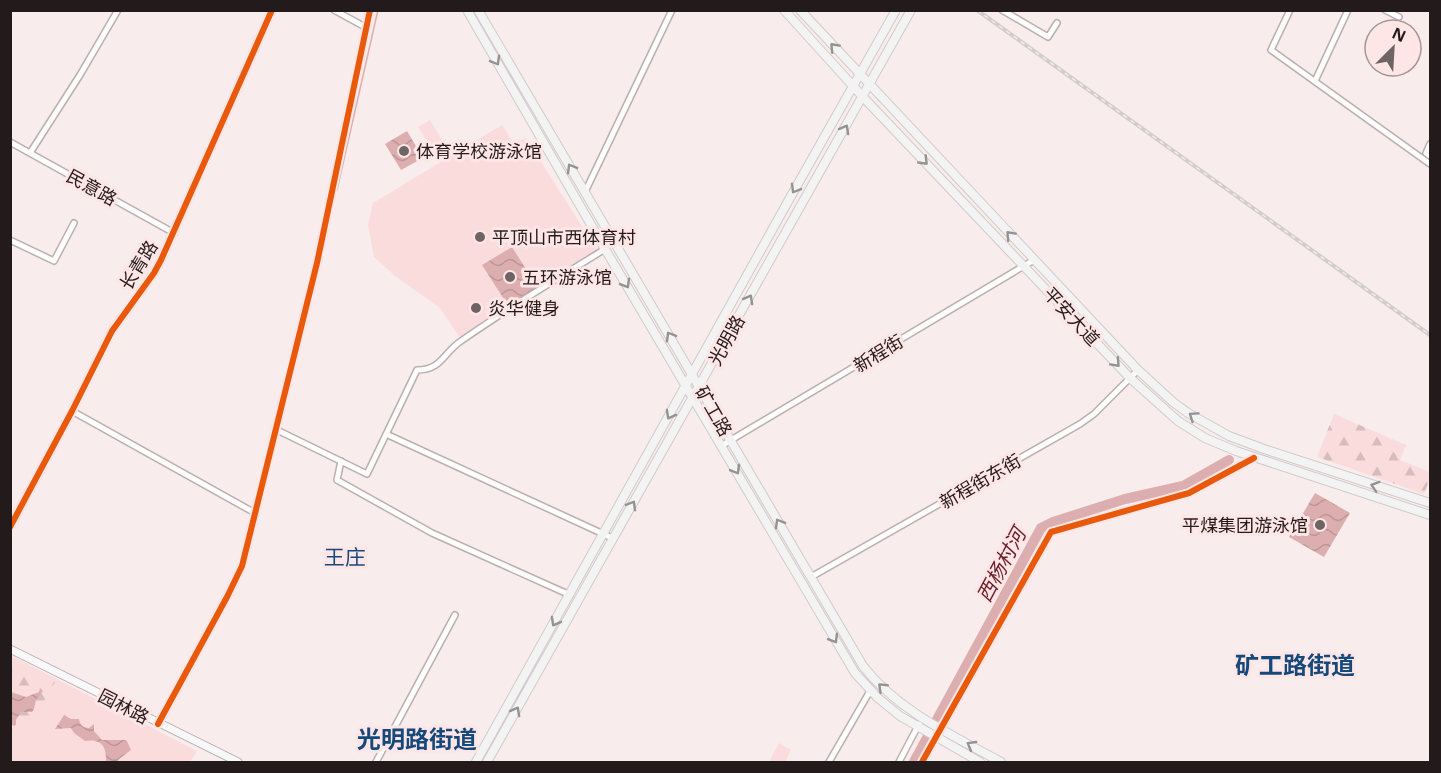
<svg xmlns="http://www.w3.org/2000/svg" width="1441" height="773" font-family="'Open Sans','Noto Sans SC',sans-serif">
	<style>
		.green { fill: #fbdcdc }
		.forest { fill: url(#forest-firs) }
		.water { fill: url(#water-waves) }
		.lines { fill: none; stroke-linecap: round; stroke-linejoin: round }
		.stream { stroke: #ddaeaf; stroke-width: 1.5 }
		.river { stroke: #ddaeaf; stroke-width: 10 }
		.street-casing { stroke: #b9b0b0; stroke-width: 8 }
		.secondary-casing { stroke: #b9b0b0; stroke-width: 9 }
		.primary-casing { stroke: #d1caca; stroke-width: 10 }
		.street { stroke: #fefcfc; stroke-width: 5 }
		.secondary { stroke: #f8f7f9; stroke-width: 7 }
		.primary { stroke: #f3f3f4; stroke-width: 8 }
		.rail-casing { stroke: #d0cdcd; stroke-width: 4 }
		.rail { stroke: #fee6e6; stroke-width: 1.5; stroke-dasharray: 4.5; stroke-linecap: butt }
		.cycleway-casing { stroke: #fee6e6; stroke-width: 10 }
		.cycleway { stroke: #e8590c; stroke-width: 6 }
		.oneway { stroke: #959292 }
		.poi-dot { fill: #6e6464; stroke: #fee6e6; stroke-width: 2 }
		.labels { text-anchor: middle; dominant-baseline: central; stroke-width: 6; stroke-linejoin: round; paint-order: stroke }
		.poi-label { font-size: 18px; fill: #231b1b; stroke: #fee6e6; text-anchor: start }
		.street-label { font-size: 18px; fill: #231b1b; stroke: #fee6e6 }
		.water-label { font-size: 20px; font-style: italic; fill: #671d25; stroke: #fee6e6 }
		.quarter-label { font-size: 21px; fill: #16497b; stroke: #fee6e6 }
		.district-label { font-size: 24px; font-weight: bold; fill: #16497b; stroke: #fee6e6 }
	</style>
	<defs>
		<pattern id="forest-firs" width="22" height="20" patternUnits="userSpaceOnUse" patternTransform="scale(1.5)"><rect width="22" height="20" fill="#fbdcdc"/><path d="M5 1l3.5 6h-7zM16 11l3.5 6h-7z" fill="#d7bcbc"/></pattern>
		<pattern id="water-waves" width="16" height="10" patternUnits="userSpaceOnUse" patternTransform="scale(1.5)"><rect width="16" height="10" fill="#ddaeaf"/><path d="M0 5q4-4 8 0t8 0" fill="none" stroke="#bd9596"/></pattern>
	</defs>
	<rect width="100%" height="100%" fill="#f8ecec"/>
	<path class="green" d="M430 120 443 142 432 149 418 127Z
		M502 125 514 144 526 138 597 250 461 339 440 308 395 276 374 257 368 225 373 203Z
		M10 655 197 751 190 762H11Z
		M779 743 791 750 785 762H769Z"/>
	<path class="forest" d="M1334 414 1406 445 1400 460 1430 472V478L1424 494 1317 457Z
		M11 659 55 682 11 757Z"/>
	<path class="water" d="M407 131 423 158 401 170 385 144Z
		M512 247 538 288 509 307 482 265Z
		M1315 493 1350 513 1324 557 1289 537Z
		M40 688 43 691 36 700 34 709 32 712H21L16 720V725L13 726 11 722V692L26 697 39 692Z
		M64 715 71 719H79C80 725 83 728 89 728L94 724V731L102 740H125L127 741 131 750 119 759 117 762H106C106 754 106 743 95 741 92 740 88 741 85 741L74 733 71 728 55 729Z"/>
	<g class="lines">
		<path class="stream" d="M337 190 378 10"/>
		<path class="river" d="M914 762 1041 528 1053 522 1125 499 1183 486 1229 460"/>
		<g class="street-casing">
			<path id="street" d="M334 10 367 28
				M1002 10 1048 37 1057 23
				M1290 10 1271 50 1430 164
				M1385 10 1399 17
				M1315 81 1348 10
				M10 142 174 233
				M1430 144 1426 153 1430 156
				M30 153 80 75 118 10
				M585 192 672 10
				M10 240 54 261 74 223
				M72 411 255 513
				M275 429 367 474 417 370C442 370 443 353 461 341 508 308 557 279 605 249
				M386 434 612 538
				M721 446 1034 260
				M341 461 337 480 432 533 570 595
				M811 577 1080 424 1094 414 1138 370
				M158 724 227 597 242 566 317 263 370 10
				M376 762 455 615
				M829 762 870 691
				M899 762 919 724
				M922 762 1051 532 1189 493 1254 458"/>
		</g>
		<g class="secondary-casing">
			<path id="secondary" d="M10 527 72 411 112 331 154 273 161 260 272 10
				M10 649 238 762"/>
		</g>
		<g class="primary-casing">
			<path id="primary" d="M467 10 605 249 855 673 878 698 900 716 980 762
				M478 10 863 666C898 711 952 735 1001 762
				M784 10 863 97 1130 378 1178 421 1205 438 1236 451 1430 515
				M800 10 1138 370 1173 402 1188 413 1229 436 1264 449 1430 503
				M476 762 786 205 896 10
				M487 762 911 10"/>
		</g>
		<use href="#street" class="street"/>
		<use href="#secondary" class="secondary"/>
		<use href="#primary" class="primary"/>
		<g class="rail-casing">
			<path id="rail" d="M977 10 1430 335"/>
		</g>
		<use href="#rail" class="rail"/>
		<g class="cycleway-casing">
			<path id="cycleway" d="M10 527 72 411 112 331 154 273 161 260 272 10
				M158 724 227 597 242 566 317 263 370 10
				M922 762 1051 532 1189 493 1254 458"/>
		</g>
		<use href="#cycleway" class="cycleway"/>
	</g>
	<defs><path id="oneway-chevron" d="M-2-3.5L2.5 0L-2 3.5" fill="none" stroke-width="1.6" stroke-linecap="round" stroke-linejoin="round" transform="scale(1.5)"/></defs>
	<g class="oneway">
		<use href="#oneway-chevron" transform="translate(834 47) rotate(-133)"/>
		<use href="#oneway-chevron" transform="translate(496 61) rotate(60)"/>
		<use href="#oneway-chevron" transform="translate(845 129) rotate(-61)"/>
		<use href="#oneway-chevron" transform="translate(924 161) rotate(46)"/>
		<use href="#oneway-chevron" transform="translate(571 168) rotate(-120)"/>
		<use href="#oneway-chevron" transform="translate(795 189) rotate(120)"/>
		<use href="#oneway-chevron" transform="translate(1010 235) rotate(-133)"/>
		<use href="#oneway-chevron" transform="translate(626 284) rotate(59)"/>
		<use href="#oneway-chevron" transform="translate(749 299) rotate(-61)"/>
		<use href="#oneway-chevron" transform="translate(670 336) rotate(-120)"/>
		<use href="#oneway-chevron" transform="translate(1116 363) rotate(47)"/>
		<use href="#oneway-chevron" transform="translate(670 415) rotate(119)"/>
		<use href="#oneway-chevron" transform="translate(1193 416) rotate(-146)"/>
		<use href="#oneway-chevron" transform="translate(736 470) rotate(60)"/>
		<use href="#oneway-chevron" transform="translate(1375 486) rotate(-162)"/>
		<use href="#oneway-chevron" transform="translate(632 505) rotate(-60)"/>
		<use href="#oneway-chevron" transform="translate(779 523) rotate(-120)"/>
		<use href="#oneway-chevron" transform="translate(555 622) rotate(119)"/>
		<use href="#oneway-chevron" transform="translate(834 639) rotate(59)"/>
		<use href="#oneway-chevron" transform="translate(882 687) rotate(-136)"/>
		<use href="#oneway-chevron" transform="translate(516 711) rotate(-61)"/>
		<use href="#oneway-chevron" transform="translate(971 745) rotate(-150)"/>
	</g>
	<g class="poi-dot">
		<circle cx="404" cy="151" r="6"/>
		<circle cx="480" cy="237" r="6"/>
		<circle cx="510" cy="277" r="6"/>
		<circle cx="476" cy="308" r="6"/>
		<circle cx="1320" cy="525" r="6"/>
	</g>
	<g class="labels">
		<g class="poi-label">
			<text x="416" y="151">体育学校游泳馆</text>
			<text x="492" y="237">平顶山市西体育村</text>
			<text x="522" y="277">五环游泳馆</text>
			<text x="488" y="308">炎华健身</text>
			<text x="1308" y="525" text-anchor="end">平煤集团游泳馆</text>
		</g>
		<g class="street-label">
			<text transform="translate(92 187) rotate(29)">民意路</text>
			<text transform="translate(138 265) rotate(-58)">长青路</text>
			<text transform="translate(1072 316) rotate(47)">平安大道</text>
			<text transform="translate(726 340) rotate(-61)">光明路</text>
			<text transform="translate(878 353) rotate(-31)">新程街</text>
			<text transform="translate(714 411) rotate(60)">矿工路</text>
			<text transform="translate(980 481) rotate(-30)">新程街东街</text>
			<text transform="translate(124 706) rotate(27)">园林路</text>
		</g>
		<g class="water-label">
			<text transform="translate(1001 565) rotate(-62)">西杨村河</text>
		</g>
		<g class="quarter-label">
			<text x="345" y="557">王庄</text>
		</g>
		<g class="district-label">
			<text x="1295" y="664">矿工路街道</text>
			<text x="417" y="738">光明路街道</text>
		</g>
	</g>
	<rect width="1441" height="773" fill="none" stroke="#231b1b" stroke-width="24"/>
	<g transform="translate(1393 48) rotate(24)"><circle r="28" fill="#fee6e6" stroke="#a69595" stroke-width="1.5"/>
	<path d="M0-4.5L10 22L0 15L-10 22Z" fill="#6e6464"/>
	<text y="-9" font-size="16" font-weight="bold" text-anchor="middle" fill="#231b1b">N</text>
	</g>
</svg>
